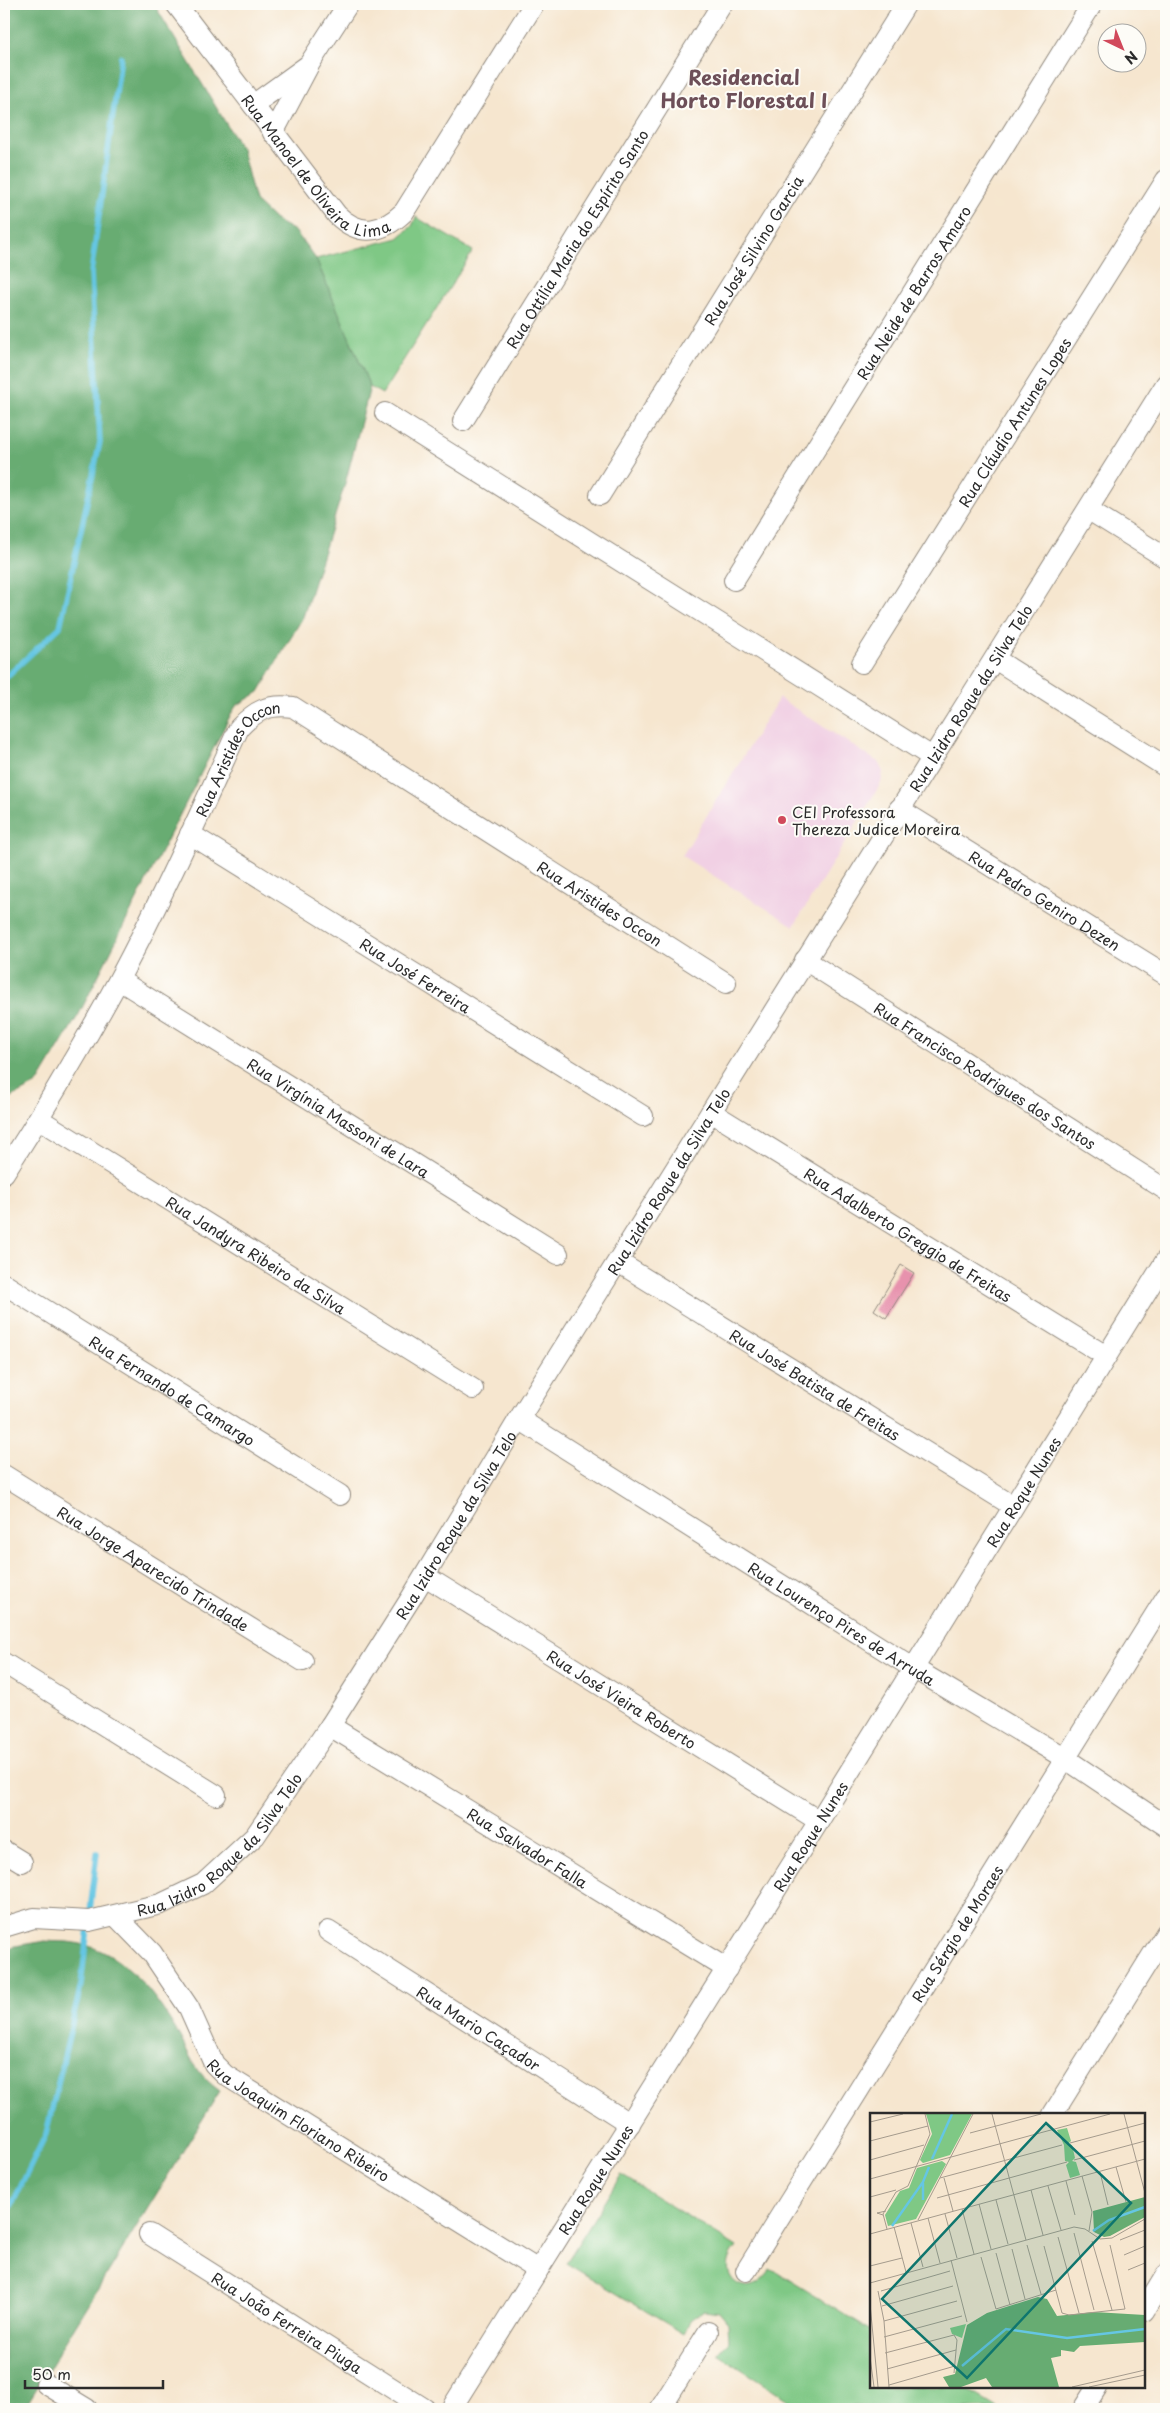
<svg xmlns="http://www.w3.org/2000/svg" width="1170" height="2413" font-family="'Playpen Sans',sans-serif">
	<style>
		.built { fill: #f1d0e4 }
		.green { fill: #7fc885; stroke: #557a58 }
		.forest { fill: #67ac72; stroke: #496c4e }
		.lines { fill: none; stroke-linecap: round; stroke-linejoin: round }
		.stream { stroke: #65c6e3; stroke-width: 5.5 }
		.building { fill: #e792ad }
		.street-casing { stroke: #90887d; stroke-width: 22 }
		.street { stroke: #fff; stroke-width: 20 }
		.poi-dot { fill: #d1495b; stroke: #fdfcf7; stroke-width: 2 }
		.labels { text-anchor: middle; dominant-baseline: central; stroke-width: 4; stroke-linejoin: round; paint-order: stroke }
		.street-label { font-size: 15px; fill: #2b2b2b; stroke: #fdfcf7 }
		.poi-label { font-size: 15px; fill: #2b2b2b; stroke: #fdfcf7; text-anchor: start }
		.district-label { font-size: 20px; font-weight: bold; fill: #6d4f58; stroke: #fdfcf7 }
		.inset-river { fill: none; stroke: #65c6e3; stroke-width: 2.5 }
		.inset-road { fill: none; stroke: #a59b8d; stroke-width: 1 }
		.view { fill: #0f766e; fill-opacity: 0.15; stroke: #0f766e; stroke-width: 2.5 }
		.inset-edge { fill: none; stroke: #2b2b2b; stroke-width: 2.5 }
	</style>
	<rect width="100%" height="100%" fill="#fdfcf7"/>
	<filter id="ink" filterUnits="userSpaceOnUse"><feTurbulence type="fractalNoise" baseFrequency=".02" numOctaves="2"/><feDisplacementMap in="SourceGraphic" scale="10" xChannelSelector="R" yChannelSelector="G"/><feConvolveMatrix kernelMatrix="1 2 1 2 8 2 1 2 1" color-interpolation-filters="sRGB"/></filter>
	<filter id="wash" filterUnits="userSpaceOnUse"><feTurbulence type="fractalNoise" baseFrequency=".0096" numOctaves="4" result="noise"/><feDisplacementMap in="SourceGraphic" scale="20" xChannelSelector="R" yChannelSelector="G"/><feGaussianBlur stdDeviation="1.12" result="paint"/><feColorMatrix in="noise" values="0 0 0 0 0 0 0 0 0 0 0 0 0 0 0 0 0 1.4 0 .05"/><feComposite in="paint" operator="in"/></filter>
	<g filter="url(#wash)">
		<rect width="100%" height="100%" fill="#f6e6cf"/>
		<path class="built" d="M779 698 878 762 883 772 881 783 794 926 682 856Z"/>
		<path class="green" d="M416 217 473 251 382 394 370 387 316 259 398 238 412 226Z
			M621 2175 737 2247C710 2278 753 2306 770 2268L871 2330V2387H962L999 2409H871L856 2406 846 2409H803L718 2354 729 2341 728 2323 719 2312 704 2310 690 2320 684 2334 566 2263Z"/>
		<path class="forest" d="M4 4H154L242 150 255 201 275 220 295 231 316 259 370 387 345 484 303 617 259 692 236 706 230 716 79 1014 37 1084 4 1101Z
			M45 1941C55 1942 66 1941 76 1943 125 1951 157 1997 180 2037 192 2061 198 2075 220 2091L24 2409H4V1950L15 1946Z"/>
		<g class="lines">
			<path class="stream" d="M4 679 60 627 100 442 91 273 121 57
				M4 2221 46 2134 81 1985 97 1853"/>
		</g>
		<g id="blocks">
			<path class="building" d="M901 1265 914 1273 886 1318 874 1310Z"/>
		</g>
	</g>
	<g filter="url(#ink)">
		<use href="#blocks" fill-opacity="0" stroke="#90887d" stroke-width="1"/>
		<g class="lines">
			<g class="street-casing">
				<g id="street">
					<path id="s1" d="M176 4 337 215C360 237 382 233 404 212L534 4"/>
					<path d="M253 105 307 66"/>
					<path d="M273 133 310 63 348 4"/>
					<path d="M385 413 932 757"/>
					<path id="s2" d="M463 421 722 4"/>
					<path id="s3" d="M600 495 906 4"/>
					<path d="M1089 510 1166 558"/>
					<path id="s4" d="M734 580 1092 4"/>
					<path d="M995 659 1166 767"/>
					<path id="s5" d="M862 663 1166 180"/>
					<path id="s6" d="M899 809 1166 975"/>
					<path id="s7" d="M190 834 643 1116"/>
					<path id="s8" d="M805 960 1166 1190"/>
					<path id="s9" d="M119 980 558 1254"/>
					<path id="s10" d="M711 1112 1106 1356"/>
					<path id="s11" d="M39 1119 473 1389"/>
					<path id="s12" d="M4 1173C44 1111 82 1047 118 981 162 899 200 813 239 728 256 710 268 704 293 707L726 983"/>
					<path id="s13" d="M618 1262 1013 1506"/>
					<path id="s14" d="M4 1284 340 1495"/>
					<path id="s15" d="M519 1419 913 1668 1066 1759 1166 1826"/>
					<path id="s16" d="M4 1475 303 1661"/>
					<path id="s17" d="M425 1576 819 1821"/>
					<path d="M4 1663 216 1795"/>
					<path id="s18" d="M330 1726 727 1969"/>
					<path d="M4 1851 22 1862"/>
					<path id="s19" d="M116 1916 152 1953 189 2008 214 2064 225 2075 538 2270"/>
					<path id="s20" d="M4 1927 34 1918 89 1921 161 1904 203 1884 255 1836 330 1726 411 1598 519 1419 1166 384"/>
					<path id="s21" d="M328 1931 630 2124"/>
					<path d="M1053 2114 1166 1933"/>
					<path id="s22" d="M149 2234 425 2409"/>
					<path id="s23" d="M746 2271 1166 1597"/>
					<path d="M1144 2311 1166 2275"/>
					<path d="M46 2384 87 2409"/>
					<path id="s24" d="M451 2409 819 1821 1166 1260"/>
					<path d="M660 2409 708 2332"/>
					<path d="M1083 2409 1097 2387"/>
				</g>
			</g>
			<use href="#street" class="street"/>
		</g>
	</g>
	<circle class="poi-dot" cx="782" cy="820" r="5"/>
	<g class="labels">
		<g class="street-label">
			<text stroke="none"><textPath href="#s1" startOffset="219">Rua Manoel de Oliveira Lima</textPath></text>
			<text stroke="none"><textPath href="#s2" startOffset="215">Rua Ottília Maria do Espírito Santo</textPath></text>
			<text stroke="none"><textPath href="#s3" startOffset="289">Rua José Silvino Garcia</textPath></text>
			<text stroke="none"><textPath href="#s4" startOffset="339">Rua Neide de Barros Amaro</textPath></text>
			<text stroke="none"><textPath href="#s5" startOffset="285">Rua Cláudio Antunes Lopes</textPath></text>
			<text stroke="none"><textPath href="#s20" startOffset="1622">Rua Izidro Roque da Silva Telo</textPath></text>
			<text stroke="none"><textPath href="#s12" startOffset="480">Rua Aristides Occon</textPath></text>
			<text stroke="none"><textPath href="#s6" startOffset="172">Rua Pedro Geniro Dezen</textPath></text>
			<text stroke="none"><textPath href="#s12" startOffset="929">Rua Aristides Occon</textPath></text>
			<text stroke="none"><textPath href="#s7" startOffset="266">Rua José Ferreira</textPath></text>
			<text stroke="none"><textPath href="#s8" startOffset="214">Rua Francisco Rodrigues dos Santos</textPath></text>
			<text stroke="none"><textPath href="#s9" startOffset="259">Rua Virgínia Massoni de Lara</textPath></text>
			<text stroke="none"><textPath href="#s20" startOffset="1052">Rua Izidro Roque da Silva Telo</textPath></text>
			<text stroke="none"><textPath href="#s10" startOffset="232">Rua Adalberto Greggio de Freitas</textPath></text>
			<text stroke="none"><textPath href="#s11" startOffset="256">Rua Jandyra Ribeiro da Silva</textPath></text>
			<text stroke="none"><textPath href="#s13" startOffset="232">Rua José Batista de Freitas</textPath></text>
			<text stroke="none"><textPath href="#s14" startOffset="199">Rua Fernando de Camargo</textPath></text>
			<text stroke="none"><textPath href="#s24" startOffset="1081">Rua Roque Nunes</textPath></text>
			<text stroke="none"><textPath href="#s20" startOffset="648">Rua Izidro Roque da Silva Telo</textPath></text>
			<text stroke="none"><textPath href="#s16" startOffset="176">Rua Jorge Aparecido Trindade</textPath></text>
			<text stroke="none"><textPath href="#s15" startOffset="382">Rua Lourenço Pires de Arruda</textPath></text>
			<text stroke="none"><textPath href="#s17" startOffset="232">Rua José Vieira Roberto</textPath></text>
			<text stroke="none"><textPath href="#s24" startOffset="676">Rua Roque Nunes</textPath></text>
			<text stroke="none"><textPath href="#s20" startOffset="244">Rua Izidro Roque da Silva Telo</textPath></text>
			<text stroke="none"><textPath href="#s18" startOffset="232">Rua Salvador Falla</textPath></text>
			<text stroke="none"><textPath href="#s23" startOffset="398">Rua Sérgio de Moraes</textPath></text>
			<text stroke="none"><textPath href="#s21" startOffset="179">Rua Mario Caçador</textPath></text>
			<text stroke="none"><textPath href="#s19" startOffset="281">Rua Joaquim Floriano Ribeiro</textPath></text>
			<text stroke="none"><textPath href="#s24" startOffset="271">Rua Roque Nunes</textPath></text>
			<text stroke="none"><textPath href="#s22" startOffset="164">Rua João Ferreira Piuga</textPath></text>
		</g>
		<g class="poi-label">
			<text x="792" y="811">CEI Professora<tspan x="792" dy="17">Thereza Judice Moreira</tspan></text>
		</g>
		<g class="district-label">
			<text x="744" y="77">Residencial<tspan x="744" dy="23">Horto Florestal I</tspan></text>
		</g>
	</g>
	<g transform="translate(870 2113)">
		<rect width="275" height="275" fill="#f6e6cf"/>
		<path d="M56 1H102L80 42 53 50 50 47 62 21ZM197 15 201 28 198 31 202 32 205 45 202 48 206 49 210 62 200 65 196 52 199 49 195 48 194 32 187 17ZM72 48 76 51 46 106 18 113 15 102 30 78 39 75 47 55ZM96 211 92 225 82 221 80 215Z" fill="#7fc885"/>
		<path d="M275 84V104L240 123 234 124 224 119 223 98ZM168 184 177 186 187 203 224 199 275 202V229L210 233 204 239 191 237V243L181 245 189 274H122L116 265 91 274H79L73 264 85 261 97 212 117 200Z" fill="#67ac72"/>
		<path class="inset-river" d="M62 46 82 1M53 87V70M22 113 53 69 59 54M223 118 239 107 275 94M92 253 136 216 197 225 275 216"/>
		<path class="inset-road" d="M122 1 156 127M254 1 275 80M0 9 33 1M100 20 171 1M0 28 58 13M200 30 275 10M0 32V63M0 47 54 32M204 47 275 28M246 54 256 89M230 59 238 92M212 63 222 99 219 118M70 65 192 32M74 65 83 98M0 66 240 1M196 68 205 102M178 73 191 117M161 77 173 122M0 84 26 77M67 85 197 49M126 87 138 131M109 91 121 136M92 96 104 141M75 101 87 145M13 102 7 100 16 98M58 105 70 150M48 107 103 1M41 110 53 154M24 114 36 159M17 116 13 101 26 79 38 73 60 21 55 1M204 120 224 197M0 121 275 46M188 124 209 200M250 127 275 117M222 128 242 197M157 132 171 181M174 133 192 200 199 202 255 196 240 132M142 136 155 186M126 140 140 192M254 142 275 133M111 144 126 196 186 177M81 147 97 209M0 153 32 145M258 157 275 150M0 170 204 114 215 116 230 126 242 125 275 106M8 178 14 208 19 274M11 178 80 158M0 191 8 274M12 193 83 173M14 208 87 188M14 224 92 203M15 240 84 222 87 227 84 260M0 244 4 274M17 256 86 237M19 272 85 253M202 274 275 257M219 274 275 262"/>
		<path class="view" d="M176 10 261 90 97 265 12 186Z"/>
		<rect width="275" height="275" class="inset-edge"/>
	</g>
	<rect width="1170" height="2413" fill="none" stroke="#fdfcf7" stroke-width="20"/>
	<g transform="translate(1122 48) rotate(137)"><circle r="24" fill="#fdfcf7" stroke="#a9a8a5"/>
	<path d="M0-4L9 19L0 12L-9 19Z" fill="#d1495b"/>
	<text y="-8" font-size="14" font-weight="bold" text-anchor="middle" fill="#2b2b2b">N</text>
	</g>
	<path d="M25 2380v8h138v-8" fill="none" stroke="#2b2b2b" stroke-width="2.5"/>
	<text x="32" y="2380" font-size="15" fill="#2b2b2b" stroke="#fdfcf7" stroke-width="4" paint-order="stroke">50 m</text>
</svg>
